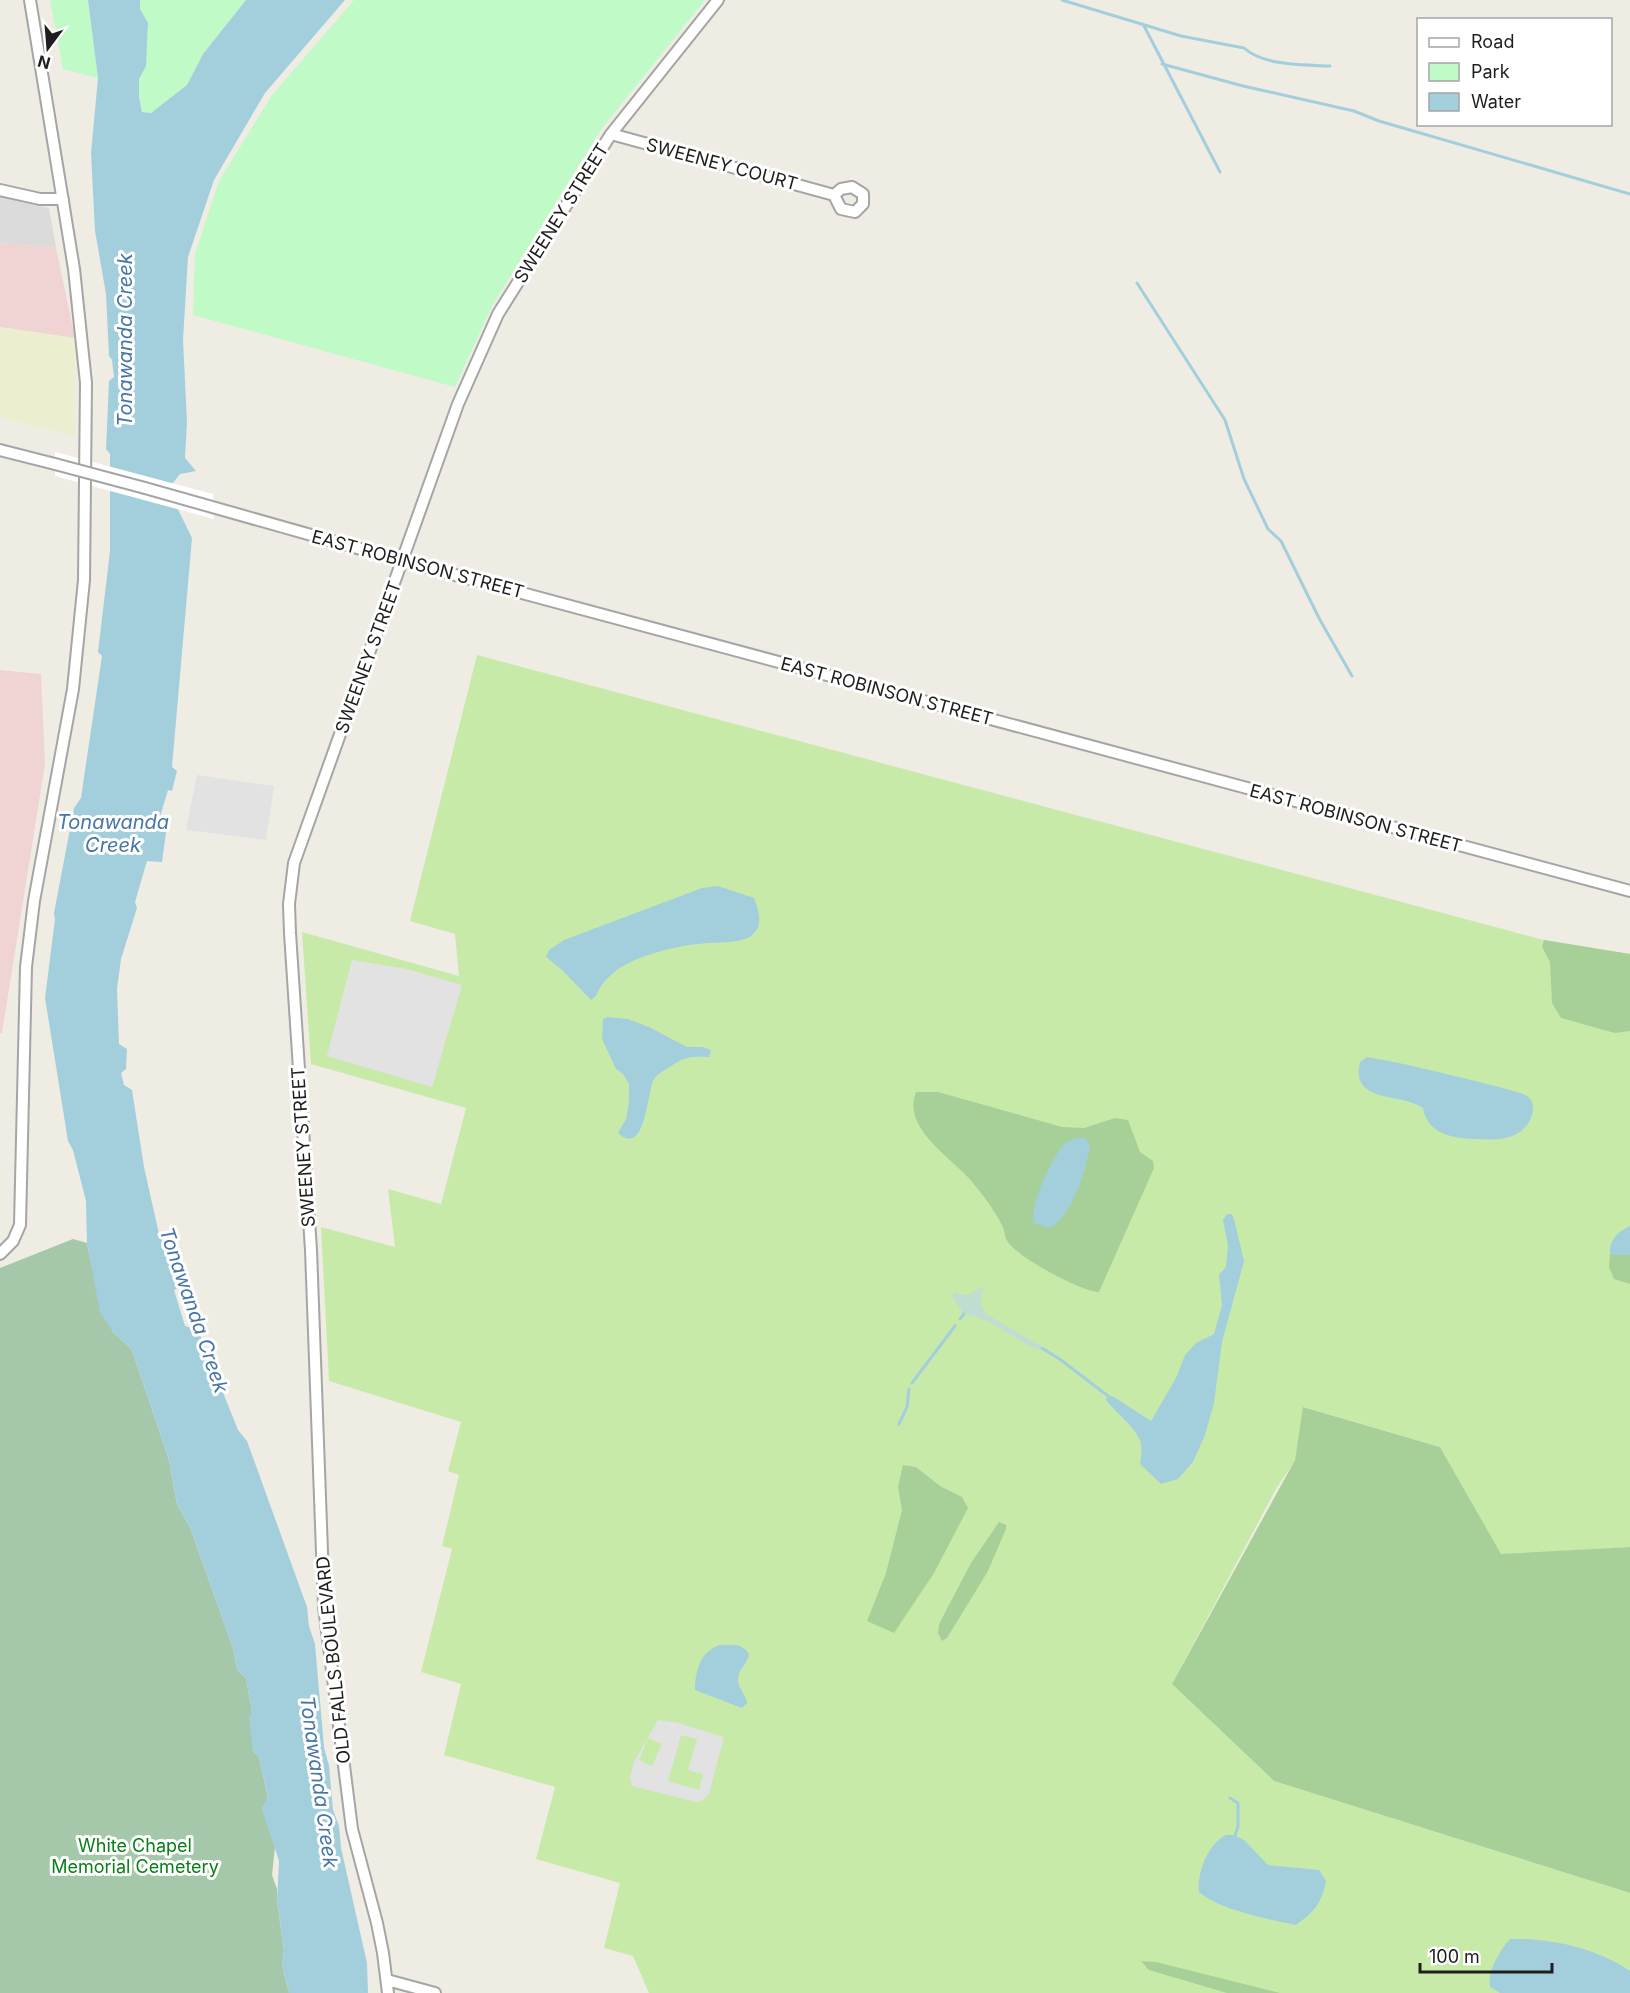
<svg xmlns="http://www.w3.org/2000/svg" width="1630" height="1993" font-family="Inter,sans-serif">
	<style>
		.residential { fill: #dcdbdb }
		.commercial { fill: #f0d4d3 }
		.farmland { fill: #ebeecf }
		.grass { fill: #c8eaa9 }
		.forest { fill: #a7cf98 }
		.wetland { fill: #c0ddd1 }
		.cemetery { fill: #a5c8ab }
		.park { fill: #c0fac6 }
		.parking { fill: #e2e2e2; fill-rule: evenodd }
		.water { fill: #a3cfdd }
		.pier { fill: #fff }
		.lines { fill: none; stroke-linecap: round; stroke-linejoin: round }
		.stream { stroke: #a3cfdd; stroke-width: 3 }
		.minor-casing { stroke: #a5a5a5; stroke-width: 14 }
		.minor { stroke: #fff; stroke-width: 10 }
		.minor-bridge-casing { stroke: #a5a5a5; stroke-width: 14; stroke-linecap: butt }
		.minor-bridge { stroke: #fff; stroke-width: 10 }
		.labels { text-anchor: middle; dominant-baseline: central; stroke-width: 6; stroke-linejoin: round; paint-order: stroke }
		.street-label { font-size: 18px; fill: #1e1e1e; stroke: #fff }
		.park-label { font-size: 18px; fill: #0a7e16; stroke: #fff }
		.water-label { font-size: 20px; font-style: italic; fill: #4675a7; stroke: #fff }
	</style>
	<rect width="100%" height="100%" fill="#efece4"/>
	<path class="residential" d="M0 197 49 208 56 248 0 243Z"/>
	<path class="commercial" d="M0 243 56 248 75 338 0 327Z
		M0 670 41 674 45 764 2 1033H0Z"/>
	<path class="farmland" d="M0 327 75 338V436L0 417Z"/>
	<path class="grass" d="M477 655 1544 940 1630 954V1547L1501 1555 1440 1447 1304 1407 1295 1460 1276 1489 1172 1684 1274 1781 1630 1893V1993H649L633 1956 604 1948 620 1883 536 1859 555 1787 444 1755 461 1684 421 1672 452 1549 442 1546 459 1475 448 1471 461 1422 329 1381 321 1227 395 1247 388 1189 441 1204 466 1108 311 1064 302 932 459 976 455 934 410 921Z"/>
	<path class="forest" d="M1544 940 1630 954V1031L1615 1033 1561 1018 1552 1003 1550 962 1542 947Z
		M916 1092H938L1062 1127 1084 1128 1115 1118 1128 1120 1140 1152 1153 1161 1154 1168 1099 1292C1082 1292 1017 1257 1008 1242 1004 1237 1005 1230 1002 1225 995 1211 983 1195 973 1183 953 1158 901 1129 916 1092Z
		M1625 1254 1630 1255V1284L1614 1279 1609 1267 1610 1255Z
		M1303 1407 1440 1447 1501 1554 1630 1547V1893L1274 1781 1172 1684 1295 1460Z
		M903 1465 916 1467 940 1486 962 1497 968 1508 934 1573 894 1633 867 1621 886 1573 902 1510 898 1487Z
		M999 1522 1006 1525V1529L988 1571 947 1638 942 1641 938 1633 939 1624 971 1563Z
		M1141 1961 1156 1962 1280 1993H1227L1149 1970Z"/>
	<path class="wetland" d="M984 1286 980 1302 986 1314 1039 1345 1042 1348 1040 1350C1013 1341 994 1318 964 1314L952 1297 955 1293 968 1295Z"/>
	<path class="cemetery" d="M73 1239 87 1243 92 1267 113 1332 132 1350 169 1460 177 1504 190 1527 233 1648 237 1669 246 1678 252 1712 253 1751 259 1757 268 1798 262 1808 275 1847 272 1875 277 1889V1901L284 1951 282 1965 289 1993H0V1268Z"/>
	<path class="park" d="M50 0H88L98 78 63 69Z
		M140 0H246L203 54 187 85 152 113 143 112 139 97V79L146 66 148 23 140 9Z
		M354 0H705L602 128 492 306 455 387 193 315 195 254 219 181 272 95Z"/>
	<path class="parking" d="M197 775 274 786 266 840 186 830Z
		M352 960 407 969 462 985 432 1087 327 1056Z
		M658 1720 678 1723 724 1737 709 1794 702 1801 696 1802 632 1786 630 1777 634 1762ZM681 1735 697 1739 688 1770 703 1774 699 1790 668 1781ZM648 1738 662 1744 652 1766 639 1760Z"/>
	<path class="water" d="M88 0H140V9L148 23 146 66 139 79V97L142 112 151 113 187 85 203 54 246 0H345L265 93 214 180 188 257 183 340 187 422 185 458 196 471 180 474 168 489 192 538 172 767 177 771 172 791 168 790 156 830 166 832 162 862 147 861 135 902 137 908 121 959 117 989 119 1044 127 1049 126 1069 121 1073 124 1085 132 1090 144 1167 159 1234 167 1248 166 1255 173 1278 183 1275 186 1285 174 1290 185 1326 198 1330 238 1430 247 1441 307 1607 309 1626 315 1644 324 1747 329 1766 333 1810 339 1826 341 1848 367 1963 368 1993H289L282 1965 284 1951 277 1901 279 1861 262 1808 268 1797 259 1757 253 1751 249 1718 252 1712 246 1678 237 1669 233 1648 190 1527 177 1504 169 1460 132 1350 113 1332 100 1312 87 1243 86 1201 73 1150 68 1141 45 998 55 919 54 913 74 808 81 798 83 784 102 656 98 652 110 551V454L106 449 109 381 114 377 112 360 109 356 106 294 95 231 91 153 98 78Z
		M718 886 754 898C759 911 764 926 751 936 741 944 711 942 697 944 672 947 640 955 618 969 613 973 605 980 602 985 597 991 598 996 591 1000L562 970 546 957 549 950 564 940 702 888Z
		M608 1017 628 1019 649 1027 687 1047H702L711 1050 709 1057C687 1056 683 1058 665 1070 661 1072 657 1075 654 1079 647 1090 646 1159 618 1133L626 1119 629 1102V1084L623 1074 616 1069 602 1039 603 1019Z
		M1367 1057C1405 1063 1442 1073 1479 1082 1490 1085 1518 1091 1527 1096 1537 1103 1533 1117 1527 1125 1515 1141 1494 1140 1476 1139 1454 1139 1427 1134 1423 1108 1400 1092 1350 1104 1360 1062Z
		M1076 1138H1085L1090 1145C1086 1170 1073 1214 1050 1228L1034 1223C1029 1206 1052 1158 1064 1144 1067 1141 1072 1140 1076 1138Z
		M1227 1214H1232L1234 1219 1244 1261 1222 1342 1214 1403 1205 1435 1193 1462 1178 1479 1161 1484 1140 1464C1141 1458 1142 1451 1141 1445 1140 1431 1115 1412 1106 1400L1107 1397 1109 1395 1114 1397 1151 1421 1176 1378 1185 1355 1196 1343 1214 1334 1222 1305 1219 1275 1226 1267 1228 1246 1223 1220Z
		M1630 1226V1255H1610C1609 1240 1617 1232 1630 1226Z
		M720 1645C731 1645 743 1643 749 1654 748 1664 737 1670 738 1681 739 1689 746 1695 747 1703L742 1708 695 1690C695 1670 701 1651 720 1645Z
		M1226 1835H1233L1244 1840 1268 1865 1319 1870 1326 1881C1322 1903 1314 1912 1296 1925 1271 1920 1217 1909 1199 1892 1197 1872 1208 1844 1226 1835Z
		M1510 1939C1551 1938 1596 1948 1630 1971V1993H1500L1490 1987C1487 1972 1500 1950 1510 1939Z"/>
	<path class="pier" d="M55 452 213 494 214 519 55 476Z"/>
	<g class="lines">
		<path class="stream" d="M1062 0 1181 36 1244 48C1264 66 1304 65 1330 66
			M1143 24 1220 172
			M1162 64 1243 86 1354 111 1379 121 1630 194
			M1137 283 1225 420 1244 479 1268 529 1281 541 1320 620 1352 676
			M960 1319 964 1314
			M1042 1348 1061 1360 1108 1396
			M912 1383 955 1326
			M899 1424 907 1407 909 1389
			M1230 1798 1238 1803V1826L1235 1836"/>
		<g class="minor-casing">
			<path id="minor" d="M611 134 834 195 841 209 855 212 863 204V194L852 187 841 189 834 195
				M0 190 40 199H63
				M0 450 55 464
				M145 488 403 561 1630 891
				M0 1254 13 1241 20 1225 26 967 34 901 73 689 84 580 86 383 74 269 30 0
				M387 1980 435 1993
				M388 1993 383 1953 377 1923 352 1829 324 1607 311 1250 290 933 289 904 294 863 458 404 498 314 611 134 718 0"/>
		</g>
		<use href="#minor" class="minor"/>
		<g class="minor-bridge-casing">
			<path id="minor-bridge" d="M55 464 145 488"/>
		</g>
		<use href="#minor-bridge" class="minor-bridge"/>
	</g>
	<g class="labels">
		<g class="street-label">
			<text transform="translate(722 164) rotate(15)">SWEENEY COURT</text>
			<text transform="translate(561 213) rotate(-58)">SWEENEY STREET</text>
			<text transform="translate(418 564) rotate(15)">EAST ROBINSON STREET</text>
			<text transform="translate(368 657) rotate(-70)">SWEENEY STREET</text>
			<text transform="translate(887 691) rotate(15)">EAST ROBINSON STREET</text>
			<text transform="translate(1356 818) rotate(15)">EAST ROBINSON STREET</text>
			<text transform="translate(303 1147) rotate(-94)">SWEENEY STREET</text>
			<text transform="translate(333 1660) rotate(-96)">OLD FALLS BOULEVARD</text>
		</g>
		<g class="park-label">
			<text x="135" y="1845">White Chapel<tspan x="135" dy="21">Memorial Cemetery</tspan></text>
		</g>
		<g class="water-label">
			<text transform="translate(125 340) rotate(-90)">Tonawanda Creek</text>
			<text x="113" y="822">Tonawanda<tspan x="113" dy="23">Creek</tspan></text>
			<text transform="translate(194 1310) rotate(71)">Tonawanda Creek</text>
			<text transform="translate(319 1782) rotate(82)">Tonawanda Creek</text>
		</g>
	</g>
	<rect x="1417" y="18" width="195" height="108" fill="#ffffff" stroke="#a5a5a5" stroke-width="1.5"/>
	<rect x="1429" y="38" width="30" height="9" fill="#ffffff" stroke="#a5a5a5" stroke-width="1.5"/>
	<text x="1471" y="48" font-size="18" fill="#1e1e1e">Road</text>
	<rect x="1429" y="63" width="30" height="18" fill="#c0fac6" stroke="#a5a5a5" stroke-width="1.5"/>
	<text x="1471" y="78" font-size="18" fill="#1e1e1e">Park</text>
	<rect x="1429" y="93" width="30" height="18" fill="#a3cfdd" stroke="#a5a5a5" stroke-width="1.5"/>
	<text x="1471" y="108" font-size="18" fill="#1e1e1e">Water</text>
	<g transform="translate(48 48) rotate(196)" stroke="#ffffff" stroke-width="4.5" paint-order="stroke">
	<path d="M0-4.5L10 22L0 15L-10 22Z" fill="#1e1e1e"/>
	<text y="-9" font-size="16" font-weight="bold" text-anchor="middle" fill="#1e1e1e">N</text>
	</g>
	<path d="M1420 1963v9h132v-9" fill="none" stroke="#1e1e1e" stroke-width="3"/>
	<text x="1429" y="1963" font-size="18" fill="#1e1e1e" stroke="#ffffff" stroke-width="4.5" paint-order="stroke">100 m</text>
</svg>
